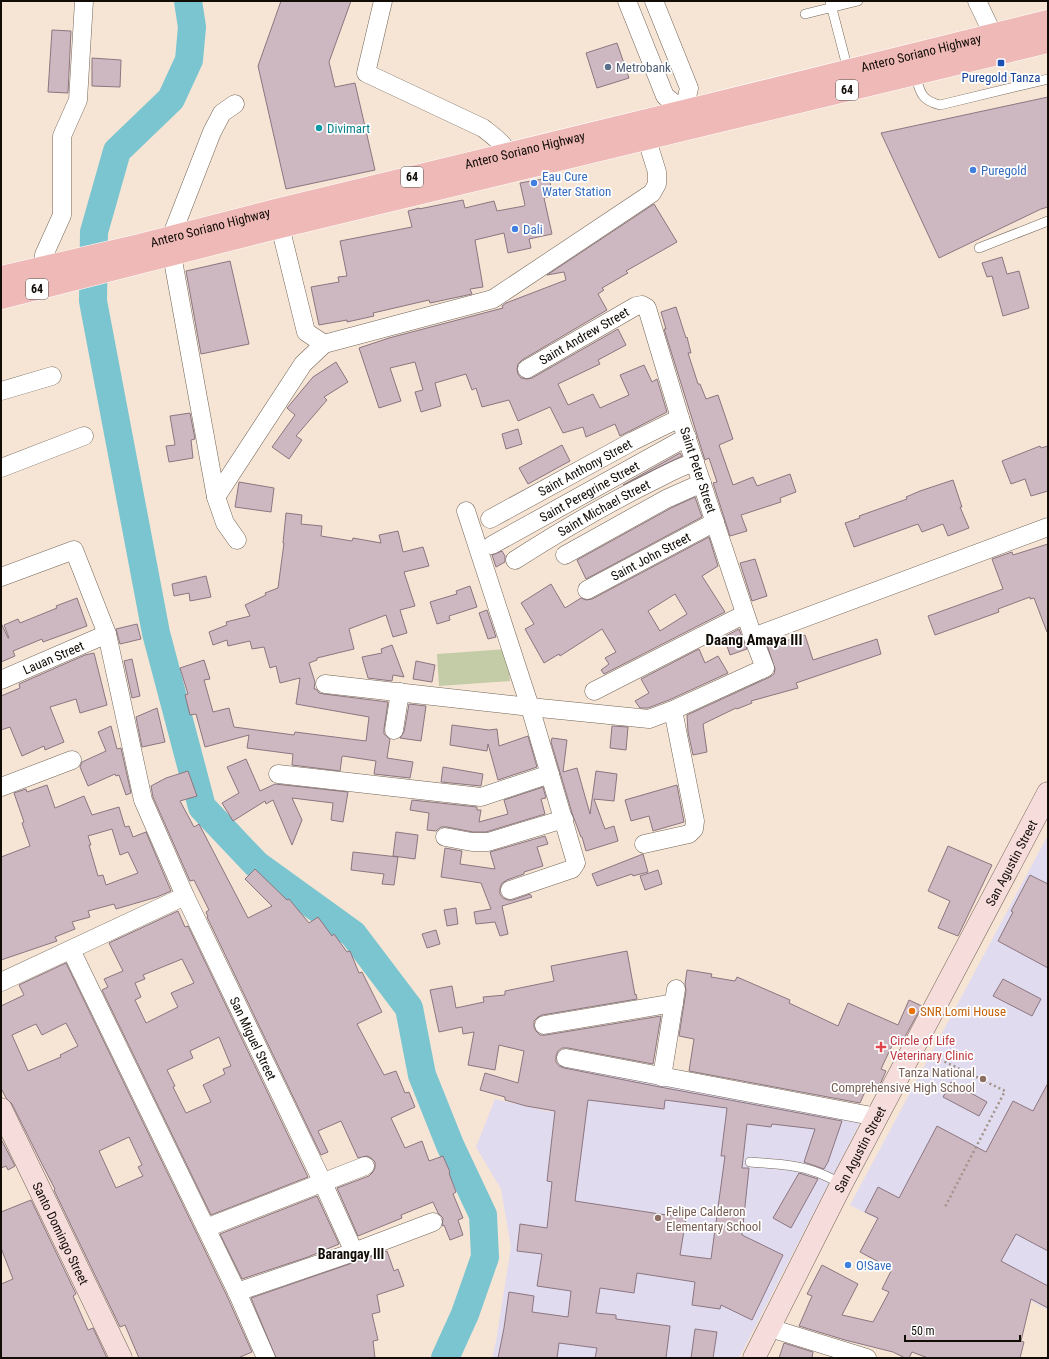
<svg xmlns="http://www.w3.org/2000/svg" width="1049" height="1359" font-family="'Roboto Condensed',sans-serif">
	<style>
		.education { fill: #e1dbf0 }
		.green { fill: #c3cca6 }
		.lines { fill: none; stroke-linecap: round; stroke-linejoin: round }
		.river { stroke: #7bc5d0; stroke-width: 28 }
		.building { fill: #cdb8c2; stroke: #8b7680; fill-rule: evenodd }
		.lane-casing { stroke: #736557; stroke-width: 10 }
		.street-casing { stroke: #736557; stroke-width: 19 }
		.secondary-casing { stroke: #736557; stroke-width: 23 }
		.primary-casing { stroke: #fff; stroke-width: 23 }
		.path { stroke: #a09387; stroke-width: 2.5; stroke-dasharray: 2 3; stroke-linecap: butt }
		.lane { stroke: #fff; stroke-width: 9 }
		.street { stroke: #fff; stroke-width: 18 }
		.secondary { stroke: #f6dcdb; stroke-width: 22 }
		.primary { stroke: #eeb9b6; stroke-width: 22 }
		.transit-dot { fill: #1a4fb4; stroke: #fff; stroke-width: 1.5 }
		.service-dot { fill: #5c6f8a; stroke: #fff; stroke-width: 1.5 }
		.culture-dot { fill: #0f9aa8; stroke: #fff; stroke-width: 1.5 }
		.shop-dot { fill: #3f7fe0; stroke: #fff; stroke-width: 1.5 }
		.food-dot { fill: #e8710a; stroke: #fff; stroke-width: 1.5 }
		.health-dot { fill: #e0444e; stroke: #fff; stroke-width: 1.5 }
		.education-dot { fill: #8d6e63; stroke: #fff; stroke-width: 1.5 }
		.labels { text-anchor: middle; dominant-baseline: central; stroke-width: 3.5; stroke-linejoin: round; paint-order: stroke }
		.shield { fill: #fff; stroke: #595551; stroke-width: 1 }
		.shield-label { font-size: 12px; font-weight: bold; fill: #120c07 }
		.street-label { font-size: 13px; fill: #120c07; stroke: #fff }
		.service-label { font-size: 13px; fill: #4e5e75; stroke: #fff; text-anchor: start }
		.transit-label { font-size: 13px; fill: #164399; stroke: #fff }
		.culture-label { font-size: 13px; fill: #0d838f; stroke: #fff; text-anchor: start }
		.shop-label { font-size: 13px; fill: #366cbe; stroke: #fff; text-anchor: start }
		.food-label { font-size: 13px; fill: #c56008; stroke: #fff; text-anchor: start }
		.health-label { font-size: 13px; fill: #be3a42; stroke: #fff; text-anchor: start }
		.education-label { font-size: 13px; fill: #785e54; stroke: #fff; text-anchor: end }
		.neighbourhood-label { font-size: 14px; font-weight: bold; fill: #120c07; stroke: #fff }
		.quarter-label { font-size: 15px; font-weight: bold; fill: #120c07; stroke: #fff }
	</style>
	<rect width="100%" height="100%" fill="#f6e5d5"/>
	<path class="education" d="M1048 835V1310L850 1205Z
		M558 1061 864 1115 739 1358H492L496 1341 511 1247 501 1189 476 1147 495 1099 551 1112Z"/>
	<path class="green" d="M507 649 510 681 439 686 437 654Z"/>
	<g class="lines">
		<path class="river" d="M188 1 192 27 189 60 171 99 117 151 94 232 93 301 156 633 202 807 256 864 353 934 409 1008 422 1075 450 1145 483 1215 485 1257 465 1314 445 1358"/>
	</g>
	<path class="building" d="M281 1H351L329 62 335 87 355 83 375 170 286 189 258 66Z
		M52 30 71 31 68 93 48 92Z
		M617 43 629 78 597 88 586 53Z
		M92 58 121 60 120 87 92 86Z
		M1048 97V207L1041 209 939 258 881 133Z
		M549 178 553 196 544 198 552 234 529 239 531 248 508 253 504 233 475 240 483 287 470 289 472 294 463 296 430 303 429 300 373 313 374 316 347 322V320L319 325 311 287 339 282 338 277 347 276 340 241 412 227 408 211 419 208V209L463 200 465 208 494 201 497 211 524 206 525 205 520 183Z
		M654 204 677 242 626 271 628 273 602 288 604 290 598 294 607 310 522 360 518 364 517 369 518 374 521 378 527 379 532 378 618 329 626 345 598 360 600 364 558 384 568 405 593 394 600 408 629 395 620 375 644 365 652 382 657 379 667 412 620 436 615 424 586 437 583 427 563 433 550 407 518 421 509 400 482 407 476 388 472 390 466 374 435 383 441 406 421 412 415 392 423 390 415 362 390 368 401 401 379 408 359 348 389 338 503 308 502 306 506 303 566 280 564 272 547 275Z
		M1002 257 1007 274 1019 271 1029 308 1003 316 992 276 987 277 982 263Z
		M230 261 249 344 201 354 186 271Z
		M676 307 686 338 687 337 691 353H688L698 384H700L706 399 718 395 733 439 719 445 733 485 753 477 757 486 790 474 796 492 780 498 781 502 741 515 747 531 730 536 713 483 717 482 709 458 705 460 704 457 664 329H666L661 312Z
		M336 362 348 382 324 397 327 400 296 436 302 440 289 459 272 447 295 415 287 408 313 377Z
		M190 413 195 439 191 440 193 458 169 462 166 446 175 445 170 416Z
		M518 429 522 444 506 449 502 434Z
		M562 445 570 461 528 484 519 468Z
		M1040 446 1041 448 1048 446V491L1031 496 1025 479 1011 484 1002 461Z
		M680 453 682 456 623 485Z
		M953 480 962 507H960L969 528 948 536 943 524 922 532 918 524 854 547 845 523 860 518 859 516 907 499 906 497 920 491Z
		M239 482 274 488 271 512 235 507Z
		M695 497 702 517 586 579 577 560 671 508Z
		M286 513 302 515 301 524 322 526 321 536 352 541 353 538 381 543 379 535 398 531 403 552 423 547 429 566 404 572 415 606 400 610 407 633 393 637 386 615 349 629 354 649 317 658V660L309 663 315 682 314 689H316L319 693 324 694 388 702 384 729V734L390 739 387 758 413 762 410 778 374 774 376 761 343 756 342 757 340 771 292 765 293 754 247 748 249 735 205 747 196 714 190 715 185 695 188 694 180 668 204 660 210 679 204 680 213 712 229 708 234 727 294 735 295 732 366 741 369 717 296 704 300 678 280 683 276 666 270 668 264 647 252 649 250 641 228 646 227 640 213 645 209 632 227 625 226 622 250 616 245 605 266 595 265 593 278 588 284 543H283Z
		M709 537 718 566 702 576 725 612 604 674 601 670 609 664 605 658 616 652 602 629 560 656 559 654 544 663 525 629 534 624 521 603 551 584 565 608 581 598 586 600 592 599ZM675 594 687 614 660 631 648 611Z
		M1048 544V632H1047L1034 598 1030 599V597L998 609 999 612 935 635 928 616 1003 589 992 559 1012 552 1013 555Z
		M502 551 505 556V562L496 567 492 555Z
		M755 559 767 596 752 601 740 563Z
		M206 576 211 597 190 601 189 593 174 596 172 584Z
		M470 586 477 607 449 616 450 620 437 624 430 602 457 594 456 591Z
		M77 598 87 626 43 642 42 639 13 651 15 656 1 662V623L8 638H9L4 625 18 619 20 623 57 608 56 606Z
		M487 610 496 637 488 639 479 613Z
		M137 624 141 639 120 644 116 629Z
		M739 629 747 649 730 655 724 637Z
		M805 635 813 660 877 639 881 654 796 683 798 688 751 701 752 703 737 709 736 708 703 724 707 752 693 755 688 732 687 715 770 677 774 674 775 669 767 645 782 640V642Z
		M392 645 404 677 393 675 392 681 368 678 362 657 382 653 381 649Z
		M699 649 705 663 718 656 728 673 669 700 648 708H640L635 701 649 693 641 679Z
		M94 653 107 705 80 713 76 699 50 707 64 742 45 750 44 746 22 756 10 727 1 730V696L20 688 19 684 85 655Z
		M132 659 140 696 132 698 124 661Z
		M416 661 435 665 432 682 413 679Z
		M409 704 426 706 421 741 400 738 404 732Z
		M157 708 165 742 142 747 136 717Z
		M452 725 489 730 497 729 499 746 528 736 537 767 498 780 488 744 487 751 450 745Z
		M111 726 117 749 121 748 131 793 126 795 119 775 116 776 115 774 88 786 80 767 82 762 106 751 98 732Z
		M612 726 628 727 626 750 610 748Z
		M552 738 567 740 563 772 577 768 590 814 596 771 617 774 614 801 594 799 605 829 614 826 618 841 586 851 582 837H581L572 813 551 742Z
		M246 759 260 791 275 784 348 792 343 822 331 820 333 803 292 798 302 820 292 845 273 800 266 804 265 801 233 821 222 803 239 793 227 767Z
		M443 767 483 774 481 786 441 782Z
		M188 771 197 796 180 801 194 827 199 824 248 918 272 906 245 879 255 869 287 900 289 899 309 923 318 917 332 936 334 934 347 952 350 951 359 973 362 972 382 1012 357 1024 384 1075 396 1071 405 1093 409 1092 415 1107 391 1118 405 1148 422 1141 429 1161 443 1156 450 1172 449 1173 456 1192 453 1194 463 1218 458 1220 463 1235 450 1240 444 1225 442 1226 443 1218 438 1213 433 1202 401 1215 402 1218 358 1236 337 1188 369 1176 373 1172 375 1168V1162L371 1158 367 1156 358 1158 341 1121 318 1131 328 1152 321 1155 207 917H208L206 912 209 910 194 880 190 881 153 797 151 786 166 778Z
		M47 785 55 808 84 796 92 815 119 807 125 827 129 826 133 837 146 832 171 891 157 897 116 909 114 904 88 911 90 917 72 922 75 929 55 937 57 941 1 960V857L30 846 22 823 24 822 14 793 26 789 27 792ZM112 829 120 855 128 852 138 873 106 885 103 875 98 876 89 845H91L88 836Z
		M677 785 684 822 653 831 649 816 631 821 625 800Z
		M543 787 546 798 541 799 545 814 486 832H473L447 827H441L436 831 427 830 429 813 410 810 412 800 477 807V810H481L479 822 508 814 504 800Z
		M396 832 418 835 415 859 393 856Z
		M545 836 548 844 537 847 543 866 524 872V874L507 880 502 883 500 888V894L503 898 508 900H513L530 894 532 897 502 906 508 934 500 936 495 922 476 924 474 912 491 909 481 883 441 877 445 848 462 851 460 864 495 869 490 852Z
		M948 846 992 865 958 936 938 928 950 901 928 891Z
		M353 852 398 857 394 885 382 884 384 874 351 870Z
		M643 854 648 872 633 876 632 874 597 886 592 874Z
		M658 870 662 884 645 890 640 876Z
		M1030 875 1048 884V968L998 941 1013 912 1011 911Z
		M456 908 458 924 447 926 444 910Z
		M178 911 185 927 188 926 308 1177 211 1215 102 990 108 987 104 979 123 971 109 943ZM182 959 194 983 171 993 178 1007 146 1023 135 1000 141 997 135 983 145 979 143 975ZM219 1037 231 1066 223 1069 225 1074 203 1085 211 1102 186 1113 173 1087 175 1086 167 1070 193 1058 190 1051Z
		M436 930 440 944 427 948 422 934Z
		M627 951 635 995 636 994 637 999 542 1015 538 1017 534 1021V1027L536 1031 540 1035H546L661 1016 653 1064 568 1048H562L558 1051 556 1056V1062L559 1066 564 1068 660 1087 842 1121 828 1162 824 1169 804 1162 815 1129 772 1124 771 1127 747 1124 742 1168H749L742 1235 783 1255 752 1320 721 1305 720 1309 692 1305 695 1282 637 1273 634 1293 600 1288 596 1313 616 1315V1319L670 1326 666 1358H595L597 1348 559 1343 557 1358H498L504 1328 509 1292 534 1296 532 1312 568 1317 571 1291 537 1286 542 1254 517 1251 520 1224 547 1228 552 1182 547 1181 555 1111 526 1106 505 1100V1097L480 1090 485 1073 518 1083 524 1051 499 1045 495 1070 468 1065 474 1032 463 1034 462 1027 439 1032 430 990 452 986 456 1008 484 1002 483 997 505 995V991L554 981 551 966ZM588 1100 664 1109 665 1100 727 1108 721 1156H725L711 1259 680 1255 686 1218 575 1201Z
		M66 963 227 1296 252 1352 238 1358H139L125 1325 120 1327 54 1190 55 1189 43 1166 12 1104 6 1098 1 1088V1006L24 995 19 985ZM66 1023 78 1046 60 1055 61 1057 28 1071 12 1035 36 1024 42 1035ZM129 1137 142 1165 138 1167 143 1176 116 1188 99 1151Z
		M687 970 712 974 711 977 735 981 737 977 790 1000 789 1003 838 1026 848 1003 898 1025 909 1000 922 1006 902 1042 895 1039 881 1069 886 1071 878 1089 868 1085 860 1103 689 1071 694 1039 679 1036 686 991 685 984Z
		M1003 979 1041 999 1032 1016 993 996Z
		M951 1082 987 1102 979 1116 943 1097Z
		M1048 1083V1251L1016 1234 1001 1261 1048 1286V1308L1031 1299 1021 1341 1024 1342 1020 1358H928L912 1352 909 1358H905L893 1352 845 1340 799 1326 812 1296 807 1294 822 1265 858 1284 842 1315 873 1322 889 1292 882 1289 892 1269 860 1252 878 1218 865 1212 878 1187 899 1198 937 1126 986 1152 1013 1101 1033 1111Z
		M1 1139 15 1166 8 1170 6 1166 1 1168Z
		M799 1173 818 1179 791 1228 773 1218Z
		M317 1196 339 1244 308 1257 242 1279 220 1234Z
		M31 1200 76 1294 73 1296 88 1330 93 1328 107 1358H1V1284L13 1279 1 1248V1212Z
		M387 1251 394 1271 398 1269 404 1286 377 1295 380 1312 372 1314 378 1340 373 1341 375 1358H276L251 1298Z
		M695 1329 717 1332 713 1358H691Z
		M784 1343 813 1352 812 1358H779Z"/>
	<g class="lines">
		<g class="lane-casing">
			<path id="lane" d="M830 1 848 70
				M805 14 858 1
				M915 74C920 91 920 100 940 105L1048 79
				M979 248 1048 221
				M750 1162C772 1164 795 1164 816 1172 825 1175 833 1180 842 1183"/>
		</g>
		<g class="street-casing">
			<g id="street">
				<path d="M383 1 366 73 483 128C497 139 508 146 512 164"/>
				<path d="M627 1 665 96 684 111"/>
				<path d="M654 1 689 88 684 111 688 122"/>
				<path d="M977 1 999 47"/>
				<path d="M235 104 222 113 212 132 171 237 172 255 216 497 225 523 237 540"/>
				<path d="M277 214 306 332 324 344"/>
				<path d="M45 281 43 267 44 255 62 215V136L78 100 84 1"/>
				<path d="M1 391 52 376"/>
				<path d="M1 468 84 436"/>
				<path d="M216 497 303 364 324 344 493 299 652 193 657 184V172L643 127"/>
				<path d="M466 511 530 707 576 863 572 869 510 890"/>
				<path id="s1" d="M490 519 633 441 680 418"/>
				<path id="s2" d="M492 545 687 437"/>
				<path d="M565 555 666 499 702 483"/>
				<path id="s3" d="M515 560C559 532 604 505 651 482 665 475 679 467 695 462"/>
				<path d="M1 577 74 550 107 634 143 800 185 896"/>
				<path id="s4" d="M587 590 715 522"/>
				<path d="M753 637 1048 527"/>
				<path id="s5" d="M1 680 107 634"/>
				<path d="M325 684 530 707 649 719 673 710 765 668 753 637 680 418 647 308 642 305 636 306 527 369"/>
				<path d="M594 691 745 614"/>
				<path d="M394 730 400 692"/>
				<path d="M278 774 481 797 550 774"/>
				<path d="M1 787 72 760"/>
				<path d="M445 837 472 842H488L564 819"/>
				<path d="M644 844 689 834 694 829 695 821 673 710"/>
				<path d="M71 950 237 1292 266 1358"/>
				<path id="s6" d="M1 982 185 896 323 1183 354 1252 237 1292"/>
				<path d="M544 1025 674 1003"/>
				<path d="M566 1058 877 1117"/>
				<path d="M662 1077 676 989"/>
				<path d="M206 1228 365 1166"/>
				<path d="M354 1252 433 1222"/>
				<path d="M770 1328 867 1358"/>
			</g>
		</g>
		<g class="secondary-casing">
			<g id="secondary">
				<path id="s7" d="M1 1109 121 1358"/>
				<path id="s8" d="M754 1358 842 1183 1048 793"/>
			</g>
		</g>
		<g class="primary-casing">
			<g id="primary">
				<path id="s9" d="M1 277 140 245 276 210 684 111 1048 21"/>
				<path d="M1 298 280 227 1048 42"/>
			</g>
		</g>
		<path class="path" d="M931 1055 1005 1091 945 1207"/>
		<use href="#lane" class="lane"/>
		<use href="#street" class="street"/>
		<use href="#secondary" class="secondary"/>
		<use href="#primary" class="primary"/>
	</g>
	<rect class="transit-dot" x="997" y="59" width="8" height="8" rx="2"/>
	<circle class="service-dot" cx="608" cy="67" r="4"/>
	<circle class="culture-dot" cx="319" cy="128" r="4"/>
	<g class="shop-dot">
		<circle cx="973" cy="170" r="4"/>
		<circle cx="534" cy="183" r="4"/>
		<circle cx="515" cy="229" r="4"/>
		<circle cx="848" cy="1265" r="4"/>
	</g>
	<circle class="food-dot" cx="912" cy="1011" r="4"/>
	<path class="health-dot" d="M879 1041h4v4h4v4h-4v4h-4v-4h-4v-4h4z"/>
	<g class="education-dot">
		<circle cx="983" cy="1079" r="4"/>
		<circle cx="658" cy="1218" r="4"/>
	</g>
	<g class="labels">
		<g class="shield">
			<rect x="836" y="80" width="22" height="20" rx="3"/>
			<rect x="401" y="167" width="22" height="20" rx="3"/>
			<rect x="26" y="279" width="22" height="20" rx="3"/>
		</g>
		<g class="shield-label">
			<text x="847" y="90">64</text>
			<text x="412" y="177">64</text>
			<text x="37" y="289">64</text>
		</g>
		<g class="street-label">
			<text stroke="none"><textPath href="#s9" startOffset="947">Antero Soriano Highway</textPath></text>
			<text stroke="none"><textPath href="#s9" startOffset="539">Antero Soriano Highway</textPath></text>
			<text stroke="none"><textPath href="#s9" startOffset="215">Antero Soriano Highway</textPath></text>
			<text transform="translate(584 336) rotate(-30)">Saint Andrew Street</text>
			<text stroke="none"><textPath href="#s1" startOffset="108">Saint Anthony Street</textPath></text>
			<text transform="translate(698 470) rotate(72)">Saint Peter Street</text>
			<text stroke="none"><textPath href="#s2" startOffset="111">Saint Peregrine Street</textPath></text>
			<text stroke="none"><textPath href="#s3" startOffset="103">Saint Michael Street</textPath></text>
			<text stroke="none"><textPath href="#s4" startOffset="72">Saint John Street</textPath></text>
			<text stroke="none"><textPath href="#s5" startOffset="57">Lauan Street</textPath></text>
			<text stroke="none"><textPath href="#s8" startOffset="558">San Agustin Street</textPath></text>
			<text stroke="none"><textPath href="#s6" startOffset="361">San Miguel Street</textPath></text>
			<text stroke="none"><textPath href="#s8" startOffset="234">San Agustin Street</textPath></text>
			<text stroke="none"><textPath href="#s7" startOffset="138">Santo Domingo Street</textPath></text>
		</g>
		<g class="service-label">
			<text x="616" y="67">Metrobank</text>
		</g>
		<g class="transit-label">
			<text x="1001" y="77">Puregold Tanza</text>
		</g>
		<g class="culture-label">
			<text x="327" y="128">Divimart</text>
		</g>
		<g class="shop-label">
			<text x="981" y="170">Puregold</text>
			<text x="542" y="176">Eau Cure<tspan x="542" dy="15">Water Station</tspan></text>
			<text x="523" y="229">Dali</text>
			<text x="856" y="1265">O!Save</text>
		</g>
		<g class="food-label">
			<text x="920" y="1011">SNR Lomi House</text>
		</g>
		<g class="health-label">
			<text x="890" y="1040">Circle of Life<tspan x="890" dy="15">Veterinary Clinic</tspan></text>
		</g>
		<g class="education-label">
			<text x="975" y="1072">Tanza National<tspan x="975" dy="15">Comprehensive High School</tspan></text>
			<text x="666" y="1211" text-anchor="start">Felipe Calderon<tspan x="666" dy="15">Elementary School</tspan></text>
		</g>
		<g class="neighbourhood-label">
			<text x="351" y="1254">Barangay III</text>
		</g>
		<g class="quarter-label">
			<text x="754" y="640">Daang Amaya III</text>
		</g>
	</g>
	<rect width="1049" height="1359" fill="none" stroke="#120c07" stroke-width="4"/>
	<path d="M905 1335v6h115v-6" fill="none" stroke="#120c07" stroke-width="2"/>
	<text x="911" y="1335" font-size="12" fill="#120c07" stroke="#ffffff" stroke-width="3" paint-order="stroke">50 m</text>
</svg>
